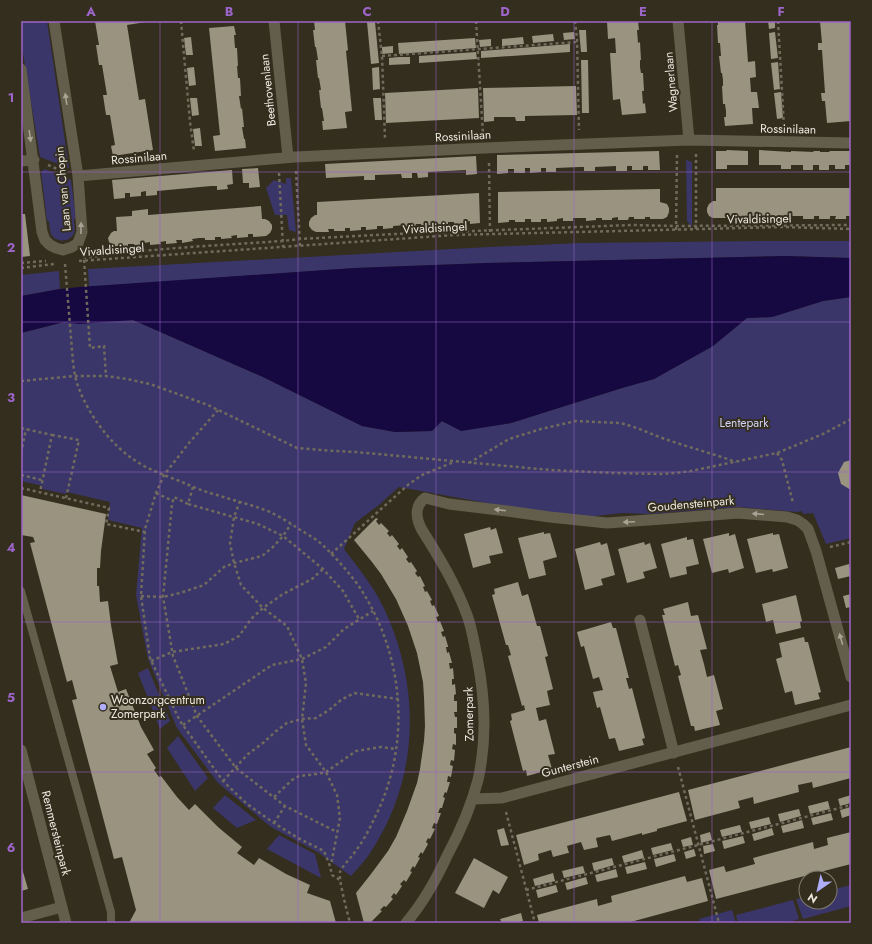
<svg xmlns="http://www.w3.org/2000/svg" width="872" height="944" font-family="Jost,sans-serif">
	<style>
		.green { fill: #3a3669 }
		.water { fill: #160841 }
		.building { fill: #999380 }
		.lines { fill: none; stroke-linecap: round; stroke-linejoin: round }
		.path { stroke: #706b5d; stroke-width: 2.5; stroke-dasharray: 3 3; stroke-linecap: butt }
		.service { stroke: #635d4b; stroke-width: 8 }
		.minor { stroke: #635d4b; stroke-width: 11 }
		.oneway { fill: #a8a395 }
		.grid { fill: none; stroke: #9d65c9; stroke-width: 1; stroke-opacity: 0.55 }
		.poi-dot { fill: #b0aefa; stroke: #342e1e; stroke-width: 1.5 }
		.labels { text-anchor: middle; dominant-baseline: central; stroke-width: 4; stroke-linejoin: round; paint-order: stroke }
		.street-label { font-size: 12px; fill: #ece9df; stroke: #342e1e }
		.park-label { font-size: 12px; fill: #d1d1f7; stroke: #342e1e }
		.poi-label { font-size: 12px; fill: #ece9df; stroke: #342e1e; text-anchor: start }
		.neatline { fill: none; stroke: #9d65c9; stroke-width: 1.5 }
		.grid-label { font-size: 13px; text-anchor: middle; font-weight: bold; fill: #9d65c9 }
	</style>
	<rect width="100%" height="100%" fill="#342e1e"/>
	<path class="green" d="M21 21H47L69 168 40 157 21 41Z
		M686 160 692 162V227L687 221Z
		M45 169 71 180 76 218 74 219C74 224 76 231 73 235 68 243 55 242 51 234 50 230 49 225 49 221H47L41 172 42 171Z
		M286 178H291L296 232 289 230 287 215H275L266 188 274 180 286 184Z
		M767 241H851V258L785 256 487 263 355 268 89 287 88 269 489 247 580 243Z
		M59 271 60 289 21 296V275Z
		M851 297V538L826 544 813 513 803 514 802 511 797 512 739 507 650 514 623 513 585 517 498 505 399 487 380 504 355 523 344 549C360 570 377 591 387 615 421 692 418 779 372 850 366 860 358 868 351 876L319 853 271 827 218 783 177 728 148 659 136 595 142 528 108 520 110 502 67 492 66 494 42 489 43 486 21 481V333L64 322 133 320 263 377 362 426 395 432 432 431 441 421 461 430 511 423 622 388 654 379 713 346 747 318 772 317 823 301Z
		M148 668 170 721 160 729 138 673Z
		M178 736 208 778 195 791 167 748Z
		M225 795 256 820 237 828 213 808Z
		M279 835 315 854 321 878 267 849Z
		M851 885V906L803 919 796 899 806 897V902H830V890Z
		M793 900 799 919 786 923H738L736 915Z
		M732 910 736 923H700L699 919Z"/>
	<path class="water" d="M785 256 851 258V297L823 301 772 317 747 318 713 346 654 379 622 388 511 423 461 431 442 421 432 431 395 432 362 426 263 377 133 320 79 324 64 322 21 333V296L60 289 79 287 355 268 487 263Z"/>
	<path class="building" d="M95 21H146V22L127 25 139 100 145 99 153 150 113 156 111 146 115 145 110 115H106L103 95H107L102 65H99L96 45H99Z
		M314 21H345L348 50 346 51 352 111 345 112 347 128 323 130 322 121H324L322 108H321L319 90H321L319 78H318L316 60H318L316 47H315L313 30H315Z
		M607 21H638L639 30H637L638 43 640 42 641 60H640V67L641 73H643L644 91H642L643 104 645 103 646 113 622 115 620 99 613 100 610 53H616L615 38 608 39Z
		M718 21H745L748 62 755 61 756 77 750 78 751 92H757L759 108H752L753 124 725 126 724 117H726V111L725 104H723L722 86H723V80L722 73H721L719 56H721L720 43H718L717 25H718Z
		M768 21H775V28L769 29Z
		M820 21H851V121L827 123 825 101H822L821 93H825L822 50H818V43H822Z
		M367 22H375L379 63 371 64Z
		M234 26 236 35H234L235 48H237L238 66H237L238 78H240L241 96H239L241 109 242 108 244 127H242L244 139H245L246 148 215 151 213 136 220 135 209 28Z
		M579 30H586L587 52H581Z
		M574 32 575 39 564 40 563 33Z
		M775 32 778 58 771 59 769 33Z
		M553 34 554 41 533 43 532 36Z
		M191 37 193 55H186L184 38Z
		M523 37 524 44 502 46V39Z
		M475 38 476 48 399 54 398 43Z
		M491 39V46L480 47 479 40Z
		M570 44V52L481 58V51Z
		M393 46V53L382 54V47Z
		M476 52 477 59 419 63V56Z
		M399 57H410V64L389 65V58Z
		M581 60H588L589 113H582Z
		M778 62 780 89 774 90 771 63Z
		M194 67 196 85 189 86 187 68Z
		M379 67 380 89 373 90 372 68Z
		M576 86 577 115 525 116V121H516L515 117H494V121L484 122 483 88Z
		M478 88 479 118 386 123 385 93Z
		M781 92 783 118 777 119 774 93Z
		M190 98H197L199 115 192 116Z
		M373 98H381L382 120H375Z
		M200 128 202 146H195L193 129Z
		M727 150 748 151V165H727V169H716V151H726Z
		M759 150 791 152V151L814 152 813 151H820V152H829L830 151H851V165H845V169H835V165H829V170H819V165H813V170H803V165H791V169H781V165H759Z
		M659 151 660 170H648V166H643V170H632V166H627V171H616V166L595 167V171H584V167H579L556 168V172H546V168H541V172L530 173V168H525V173H514V169H508V173L497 174V155Z
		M476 156 477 174 466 175V170L428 172V177L418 178 417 173H412V178H402L401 174 375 175V180H364V176L326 178 325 164Z
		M258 168 260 187 249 188V183H243L242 169Z
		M232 170 233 184 227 185 228 189 217 190V186H211L157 191V195L146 196V191L141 192V196L130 197V193H125V198L114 199 112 180Z
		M716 188H851V216H846V219H835L836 216H830V219H819V216H814V219H803V216H791V219L780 218V216H775V218L764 219V216H758V219L748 218V216H742V218H732V216H726V218H713L709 216 707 212V208L709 204 713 201H716Z
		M660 189V202L667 204 669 208V212L667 217 663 219H650V217H645V219H634V217H629L628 220H618V217L612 218V220H602V218H596V220L586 221V218H573V221H563V218L557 219V221L547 222V219H541V222H531V219H525V222H515V220H509V222L498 223V192Z
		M479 193 480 223 470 224V221L464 222V224L454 225V222H448V225L438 226V223H432V226L422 227 421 224H416L415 227 406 228 405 225 393 226V228L383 229V226H377V229L366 230V227H361V230L350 231V228H345V231H334V229H328L329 232H316L312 230 309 226V222L311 218 315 215H317V202Z
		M261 206 262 219H265L269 221 272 225V229L270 233 266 236 253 237V234H248V237L237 238V235L231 236 232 238 221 239V237H215V240H205V238H199L192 239 193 241 182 243V240H176L177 243 166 244V241L160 242 161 244 150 245V242L144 243V245L134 246V244H128V247L116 248 112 246 109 242 108 238 111 233 114 231H117L116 217 132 216V211L148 209V215Z
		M21 214H25L30 256 21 257Z
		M851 460V490L841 484 838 473 844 462Z
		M21 495 106 514 101 551 100 568H97V586H99L100 602 108 601 111 625 118 664 110 666 118 692 126 689 141 727 154 750 147 754 156 768 154 770 159 777 161 776 177 797 189 810 195 804 218 827 242 847 237 853 254 865 259 858 286 874 310 885 307 893 330 901 336 923H129L136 910 122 857 114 859 72 700 77 699 72 680 67 682 30 543 35 542 33 537 21 535Z
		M376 518 378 519 376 521 379 525 381 523 389 531 387 533 390 537 392 535 399 544 397 546 400 550 402 548 408 557 406 559 409 563 411 562 417 571 415 573 418 577 420 576 425 586 423 587 425 592 427 591 432 600 430 601 432 606 434 605 439 616 436 617 438 622 440 621 444 631 441 632 443 637 445 636 448 646V647H446L447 653 449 652 452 663H449L450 669 453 668 454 679H452V685L455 684 456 694 454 695V701H457V712H454L455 717H457V728H454V733L456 734V745L453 744 452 749 455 750 454 761 451 760 450 765 453 766 451 777 448 776 447 782H450L447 792V793L445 792 443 797 445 798 442 808H440L438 813H441L437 824 434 823 432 828 435 829 430 839 428 838 426 842 428 844 423 853V854L421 852 418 857 420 858 415 867V868L413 866 410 871 412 872 406 882 404 880 400 884 402 886 396 895 394 893 391 897 393 899 386 907 384 906 380 910 382 911 370 923H364L356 893 371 874 388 851 396 837 407 811 417 783 420 769 424 741 425 726 424 697 423 682 417 653 408 626 396 599 381 574 372 562 354 540Z
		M490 527 491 530 496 528 503 553 489 556 491 563 473 568 464 534Z
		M544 532V534L550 533 557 557 543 561 546 575 529 579 518 538Z
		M729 533V536L735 534 744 568 729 573 728 569 712 573 703 539Z
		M773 533V535L779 534 788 568 773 572 772 569 756 573 747 539Z
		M687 537V540L693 539 699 564 686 567 687 574 670 578 661 544Z
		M600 542 601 545 607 543 615 575 601 579 603 585 585 590 575 549Z
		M644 542 645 545 650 543 657 568 643 572 645 578 627 583 618 549Z
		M849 564 851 576 838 579 835 568Z
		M518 582 522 596 528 594 537 626H540L548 656 545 657 553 689 547 691 550 705 536 708 539 721 546 719 555 754 548 755 552 769 527 776 526 770 523 771 510 721 512 720 511 714 525 710 524 705 522 706 508 656 511 655 508 645H506L492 595 495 594 494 589Z
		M851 594V607L846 608 843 596Z
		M796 595 802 621 800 622 801 628 776 634 773 620 766 622 762 604Z
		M688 602 691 616 698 615 707 649 700 650 704 664 707 677 714 675 723 709 716 711 720 725 695 731 694 726H691L678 676 681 675 678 665 675 666 662 615H665L663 609Z
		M611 622 613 628H616L629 678H626L629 689 632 688 645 738 642 739 644 745 619 751 615 738 609 739 600 707 597 708 593 692 603 690 599 677 593 679 584 646 581 647 577 632Z
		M804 637 805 642H808L821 692 818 693 820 699 795 705 792 691 785 693 776 659 782 657 779 643Z
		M851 747V778L813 788 812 782 798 785 799 792 754 804 753 797 738 801 740 808 695 820 688 790Z
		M679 792 687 821 657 829V831L642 835V833L612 841 610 835 596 838 598 847 584 850 581 842 567 846 569 853H568L553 857 551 850 538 854 539 860 524 865 516 835Z
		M851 795V803L840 806 838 799Z
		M828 801 830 809 810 814 808 806Z
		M851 807V815L842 818 840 810Z
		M799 809 801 816 780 822 778 814Z
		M831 813 833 820 813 825 811 818Z
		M769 817 771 824 751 829 749 822Z
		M802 820 804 828 783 833 781 826Z
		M740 825 742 832 722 837 720 830Z
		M504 828 509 845 501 846 497 830Z
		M772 828 774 835 754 841 752 834Z
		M710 832 712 840 701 843 700 835Z
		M851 832V864L716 899 709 870 724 866 726 872 755 864 753 858 813 842 814 849 828 845 827 839V838Z
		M743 836 745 843 724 849 722 841Z
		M691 837 693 845 683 847 681 840Z
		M671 843 673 850 653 855 651 848Z
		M713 844 715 851 704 854 703 846Z
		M694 849 696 856 686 859 684 852Z
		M642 850 644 858 624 863 622 856Z
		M674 854 676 861 656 867 654 859Z
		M474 858 508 877 499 894 493 890 484 908 455 893Z
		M612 858 614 865 594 871 592 863Z
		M645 862 647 869 627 874 625 867Z
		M21 865 28 889 21 891Z
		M583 866 585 873 564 878 562 871Z
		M616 869 618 877 597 882 595 875Z
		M553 873 555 881 535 886 533 879Z
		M685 876 687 882 702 878 708 901 627 923H539L537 915 597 899 598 906 612 902 611 896Z
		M586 877 588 884 567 890 565 883Z
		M556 885 558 892 538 898 536 890Z
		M521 913 523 921 515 923H502L500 919Z"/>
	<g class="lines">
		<path class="path" d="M181 21 190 122 194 151
			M378 21 382 56 385 139
			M476 21 483 134
			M575 21 577 39 579 130
			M778 21 784 127
			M382 56 577 42
			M696 154V230
			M489 163 490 234
			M48 165 62 171
			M296 171 300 246
			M279 173 283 247
			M676 230 677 154
			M83 258 129 252 189 247 283 241 300 239 394 234 632 225 676 226 851 225
			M84 260 90 348 104 346 106 376
			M79 261 454 235 782 227 851 229
			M21 263 46 261
			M65 264 73 362C74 372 76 382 80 391 82 397 85 402 88 408 102 432 119 452 144 466 156 472 169 477 182 482 193 487 205 492 217 495 235 501 253 505 270 512 279 516 288 522 296 527 303 532 311 536 318 541 333 554 346 569 358 585 405 654 412 745 374 819 368 833 360 846 351 857 348 861 341 868 340 872 338 878 348 915 350 923
			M21 268 54 264
			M21 381 75 376H106L127 379 150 384 208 405 297 448 335 451 356 452 550 470 614 473 660 474 676 473 691 471 777 453 823 434 851 419
			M218 410 189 443 164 475 156 493 145 529 141 596 150 658 180 721 223 781 247 804 274 823 298 838 324 851 330 866 332 875 340 880
			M21 428 52 435 40 492
			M52 435 79 440 66 498
			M21 453 26 429
			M777 453 782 460 793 503
			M469 463 509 439 541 429 576 421 619 423C636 426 652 435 668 440 691 448 714 454 736 462
			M21 475 42 480
			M193 487 188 504 258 524 283 536 323 569 343 591 359 619
			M21 488 109 508 106 524 145 532
			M156 493 173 501
			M240 501 234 517 230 543 234 563 241 585 263 608 287 626 302 659 306 683 302 719 306 745 326 772 337 795 340 818 331 865
			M188 504 174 497 172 504 163 597 173 656 197 716 236 768 285 806 337 832
			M830 547 851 542
			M331 554 409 484 422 475 454 462
			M141 596 163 597 180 593 204 585 224 567 234 563 262 556 273 547 283 536 291 524
			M151 661 172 652 224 644 239 636 251 619 263 608 283 594 312 579 323 569
			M183 725 272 665 302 659 326 647 344 629 373 611
			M678 767 719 923
			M223 781 248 754 263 743 275 732 287 723 302 719 316 718 329 710 341 700 354 693 398 699
			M274 797 292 780 299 776 317 774 326 772 356 751 381 747 396 749
			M506 812 535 923
			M274 823 285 806
			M526 890 851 805"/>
		<path class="service" d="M21 591 111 912V923"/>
		<path class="minor" d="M274 21 288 157
			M678 21 689 140
			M21 69 42 232 45 240 50 245 56 248 63 250 72 247 78 243 82 232 78 176 54 21
			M21 161 34 160
			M78 176 295 157 485 148 689 140 851 143
			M640 620 674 753
			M21 750 66 923
			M472 799 502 798 851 705
			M21 918 62 907
			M406 923C423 903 436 880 447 856 460 832 471 807 478 780 487 740 485 697 477 657 474 643 472 628 467 615 456 585 439 557 422 530 416 519 414 506 425 498L449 504 507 511 550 517 607 523 676 518 738 513 787 517 797 520 803 524 808 529 816 551 851 677"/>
	</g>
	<defs><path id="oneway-solid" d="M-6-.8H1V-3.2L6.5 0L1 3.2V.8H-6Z"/></defs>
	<g class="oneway">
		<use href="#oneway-solid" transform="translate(66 99) rotate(-99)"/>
		<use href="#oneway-solid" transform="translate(30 136) rotate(82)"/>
		<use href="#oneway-solid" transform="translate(81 228) rotate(-89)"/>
		<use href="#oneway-solid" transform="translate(500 510) rotate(-173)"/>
		<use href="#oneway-solid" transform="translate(758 514) rotate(-175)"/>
		<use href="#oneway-solid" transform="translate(629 522) rotate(177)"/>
		<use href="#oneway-solid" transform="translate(841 639) rotate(-106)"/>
	</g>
	<path class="grid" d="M160 21V923M298 21V923M436 21V923M574 21V923M712 21V923M21 172H851M21 322H851M21 472H851M21 622H851M21 772H851"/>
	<circle class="poi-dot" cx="103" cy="707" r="4"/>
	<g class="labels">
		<g class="street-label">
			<text transform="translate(671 82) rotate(-95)">Wagnerlaan</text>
			<text transform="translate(268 90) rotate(-96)">Beethovenlaan</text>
			<text transform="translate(788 129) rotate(1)">Rossinilaan</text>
			<text transform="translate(463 136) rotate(-3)">Rossinilaan</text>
			<text transform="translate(139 158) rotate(-5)">Rossinilaan</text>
			<text transform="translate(63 189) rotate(-95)">Laan van Chopin</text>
			<text transform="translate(759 219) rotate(-1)">Vivaldisingel</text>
			<text transform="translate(435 228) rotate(-3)">Vivaldisingel</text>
			<text transform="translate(112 250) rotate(-4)">Vivaldisingel</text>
			<text transform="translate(691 504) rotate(-5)">Goudensteinpark</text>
			<text transform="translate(469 714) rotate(-91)">Zomerpark</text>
			<text transform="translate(570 766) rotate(-15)">Gunterstein</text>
			<text transform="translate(56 833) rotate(76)">Remmersteinpark</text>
		</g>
		<g class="park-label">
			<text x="744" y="423">Lentepark</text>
		</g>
		<g class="poi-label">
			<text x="111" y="700">Woonzorgcentrum<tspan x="111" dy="14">Zomerpark</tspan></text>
		</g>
	</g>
	<rect width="872" height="944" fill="none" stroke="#342e1e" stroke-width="44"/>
	<g transform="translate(818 890) rotate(214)"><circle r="19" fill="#342e1e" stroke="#7e796b"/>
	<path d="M0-3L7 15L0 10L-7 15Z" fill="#b0aefa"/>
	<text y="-6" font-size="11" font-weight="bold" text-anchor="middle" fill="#ece9df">N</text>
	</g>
	<rect x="22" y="22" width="828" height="900" class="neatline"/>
	<g class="grid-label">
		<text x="91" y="16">A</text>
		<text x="229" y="16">B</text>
		<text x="367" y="16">C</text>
		<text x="505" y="16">D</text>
		<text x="643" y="16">E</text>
		<text x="781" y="16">F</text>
		<text x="11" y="102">1</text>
		<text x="11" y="252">2</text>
		<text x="11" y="402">3</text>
		<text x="11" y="552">4</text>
		<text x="11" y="702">5</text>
		<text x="11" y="852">6</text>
	</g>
</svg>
